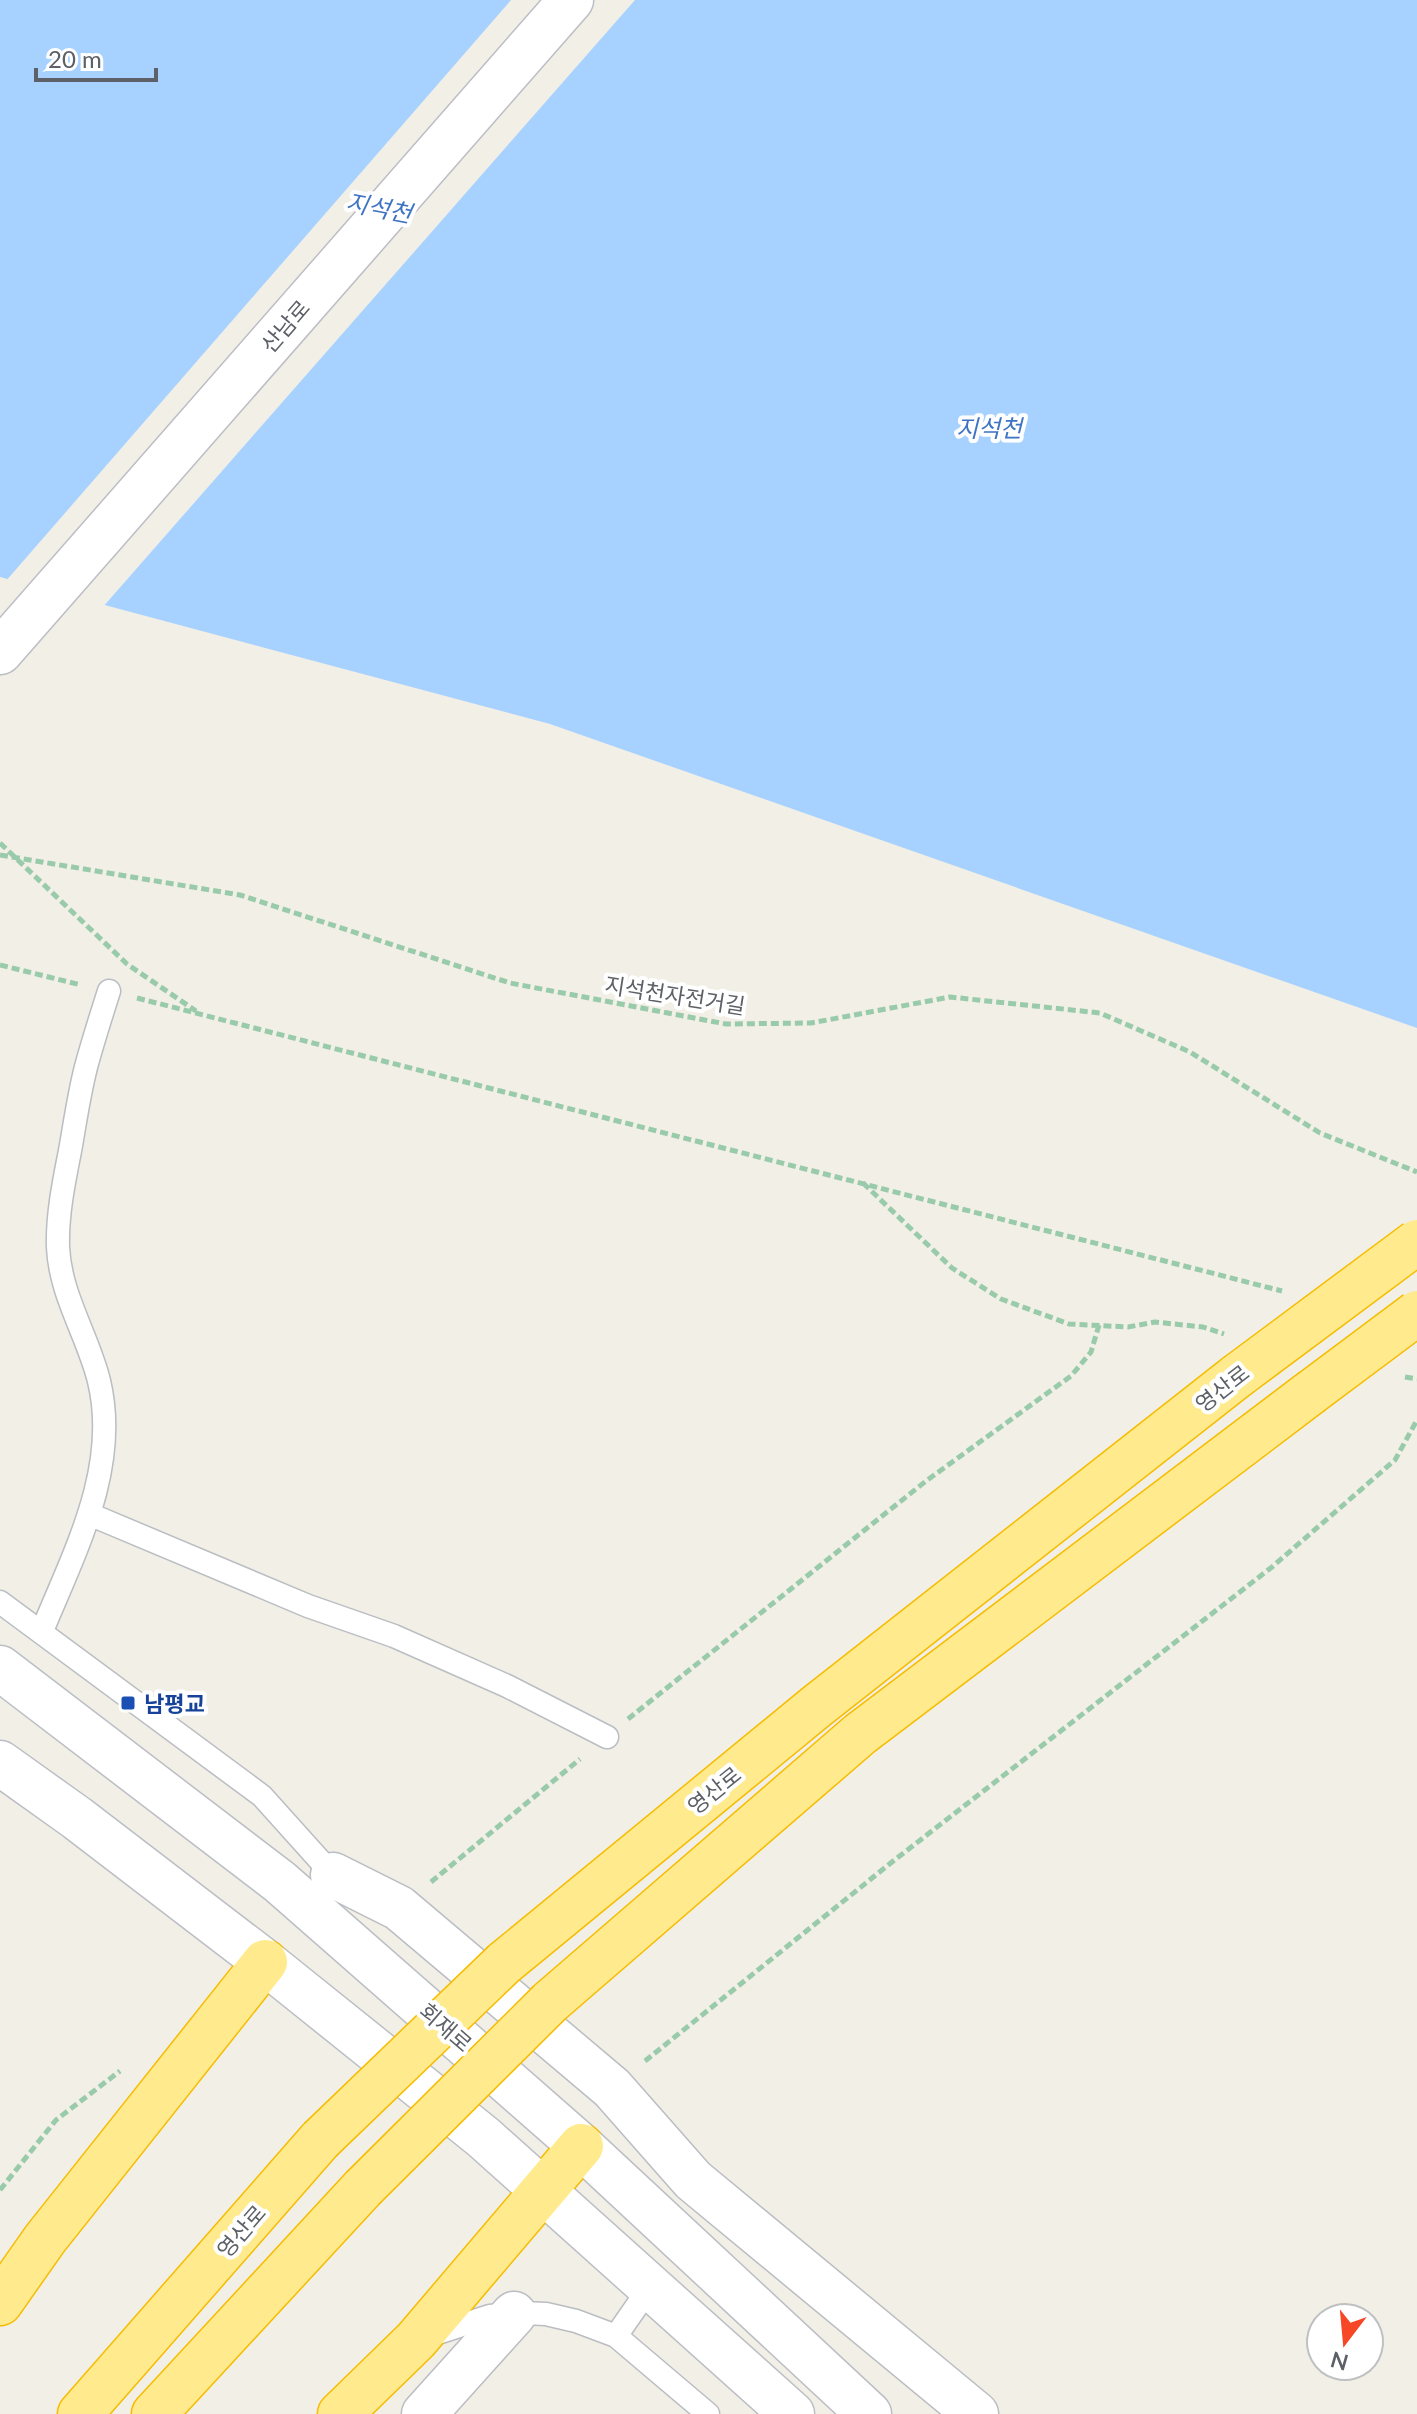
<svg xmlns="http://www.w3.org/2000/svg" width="1417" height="2414" font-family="Lato,'Noto Sans KR',sans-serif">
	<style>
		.water { fill: #a7d2ff }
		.pier { fill: #f1efe6 }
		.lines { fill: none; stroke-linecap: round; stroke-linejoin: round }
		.lane-casing { stroke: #babdc2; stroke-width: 25 }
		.street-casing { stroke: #babdc2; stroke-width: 47 }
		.secondary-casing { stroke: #bbbec4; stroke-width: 47 }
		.highway-casing { stroke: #f6bc00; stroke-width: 47 }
		.path { stroke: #99cbab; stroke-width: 5; stroke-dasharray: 8 4; stroke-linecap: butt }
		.lane { stroke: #fff; stroke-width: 22 }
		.street { stroke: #fff; stroke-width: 44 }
		.secondary { stroke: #fff; stroke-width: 44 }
		.highway { stroke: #ffeb8e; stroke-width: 44 }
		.highway-bridge-casing { stroke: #f6bc00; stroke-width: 47; stroke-linecap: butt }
		.highway-bridge { stroke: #ffeb8e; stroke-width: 44 }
		.transit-dot { fill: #1a4fb4; stroke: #fff; stroke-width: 3 }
		.labels { text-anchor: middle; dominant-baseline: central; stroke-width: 8; stroke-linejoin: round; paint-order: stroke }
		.street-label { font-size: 22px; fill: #5d6167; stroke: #fff }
		.transit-label { font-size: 22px; font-weight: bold; fill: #164399; stroke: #fff; text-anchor: start }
		.water-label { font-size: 24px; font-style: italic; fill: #3e74c3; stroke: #fff }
	</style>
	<rect width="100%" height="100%" fill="#f1efe6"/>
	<path class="water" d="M0 0H1417V1028L550 724 0 577Z"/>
	<path class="pier" d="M511 0H635L102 608 5 582Z"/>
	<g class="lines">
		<g class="lane-casing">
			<path id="lane" d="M89 1514 308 1606 394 1636 507 1686 607 1737
				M0 1602 262 1796 333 1875 325 1876
				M42 1631C74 1553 120 1468 99 1381 88 1336 60 1295 58 1247 57 1215 64 1181 70 1151 75 1123 79 1094 86 1067 93 1041 101 1016 109 991
				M428 2336 490 2316 522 2313 546 2314 576 2321 616 2336 708 2414
				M616 2336 650 2287"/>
		</g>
		<g class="street-casing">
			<path id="street" d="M333 1875 399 1908 612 2088 693 2180 976 2414
				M424 2414 514 2314"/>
		</g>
		<g class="secondary-casing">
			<path id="secondary" d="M0 652 571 0
				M0 1668 280 1882 581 2146 869 2414
				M0 1763 77 1818 265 1962 483 2137 792 2414"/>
		</g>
		<g class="highway-casing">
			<path id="highway" d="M504 1963 817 1706 1237 1376
				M550 2002 860 1734 1310 1393
				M0 2303 45 2239 265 1962
				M80 2414 320 2140
				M154 2414 363 2188
				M340 2414 416 2340 581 2146"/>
		</g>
		<path class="path" d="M0 843 127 964 196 1011
			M0 855 240 895 510 983 726 1024 811 1023 950 997 1100 1013 1190 1052 1320 1133 1417 1172
			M0 965 81 985
			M137 998 1282 1291
			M863 1183 952 1268 1001 1299 1069 1324 1128 1327 1155 1322 1203 1327 1224 1334
			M1405 1377 1417 1379
			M628 1719 926 1481 1071 1376 1091 1352 1099 1325
			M431 1882 580 1759
			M645 2061 892 1862 1272 1567 1395 1460 1417 1420
			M0 2190 56 2120 120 2071"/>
		<use href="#lane" class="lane"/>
		<use href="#street" class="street"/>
		<use href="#secondary" class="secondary"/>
		<use href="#highway" class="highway"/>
		<g class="highway-bridge-casing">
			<path id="highway-bridge" d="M1237 1376 1417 1242
				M1310 1393 1417 1313
				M320 2140 504 1963
				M363 2188 550 2002"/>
		</g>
		<use href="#highway-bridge" class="highway-bridge"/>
	</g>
	<rect class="transit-dot" x="120" y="1695" width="16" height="16" rx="4"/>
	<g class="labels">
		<g class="street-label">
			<text transform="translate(285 326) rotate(-49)">산남로</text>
			<text transform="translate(675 995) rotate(9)">지석천자전거길</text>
			<text transform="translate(1222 1388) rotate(-38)">영산로</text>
			<text transform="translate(714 1790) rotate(-39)">영산로</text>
			<text transform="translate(446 2027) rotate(41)">회재로</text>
			<text transform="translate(241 2231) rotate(-49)">영산로</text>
		</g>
		<g class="transit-label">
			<text x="144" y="1703">남평교</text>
		</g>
		<g class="water-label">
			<text transform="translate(379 207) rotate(11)">지석천</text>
			<text x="989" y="427">지석천</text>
		</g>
	</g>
	<g transform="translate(1345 2342) rotate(196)"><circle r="38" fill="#ffffff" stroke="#bec0c2" stroke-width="2"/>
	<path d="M0-6L14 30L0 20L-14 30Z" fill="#f64727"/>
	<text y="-12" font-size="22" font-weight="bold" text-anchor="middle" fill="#5d6167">N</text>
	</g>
	<path d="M36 68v12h120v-12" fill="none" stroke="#5d6167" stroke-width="4"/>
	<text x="48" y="68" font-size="24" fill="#5d6167" stroke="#ffffff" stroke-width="6" paint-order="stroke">20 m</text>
</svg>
